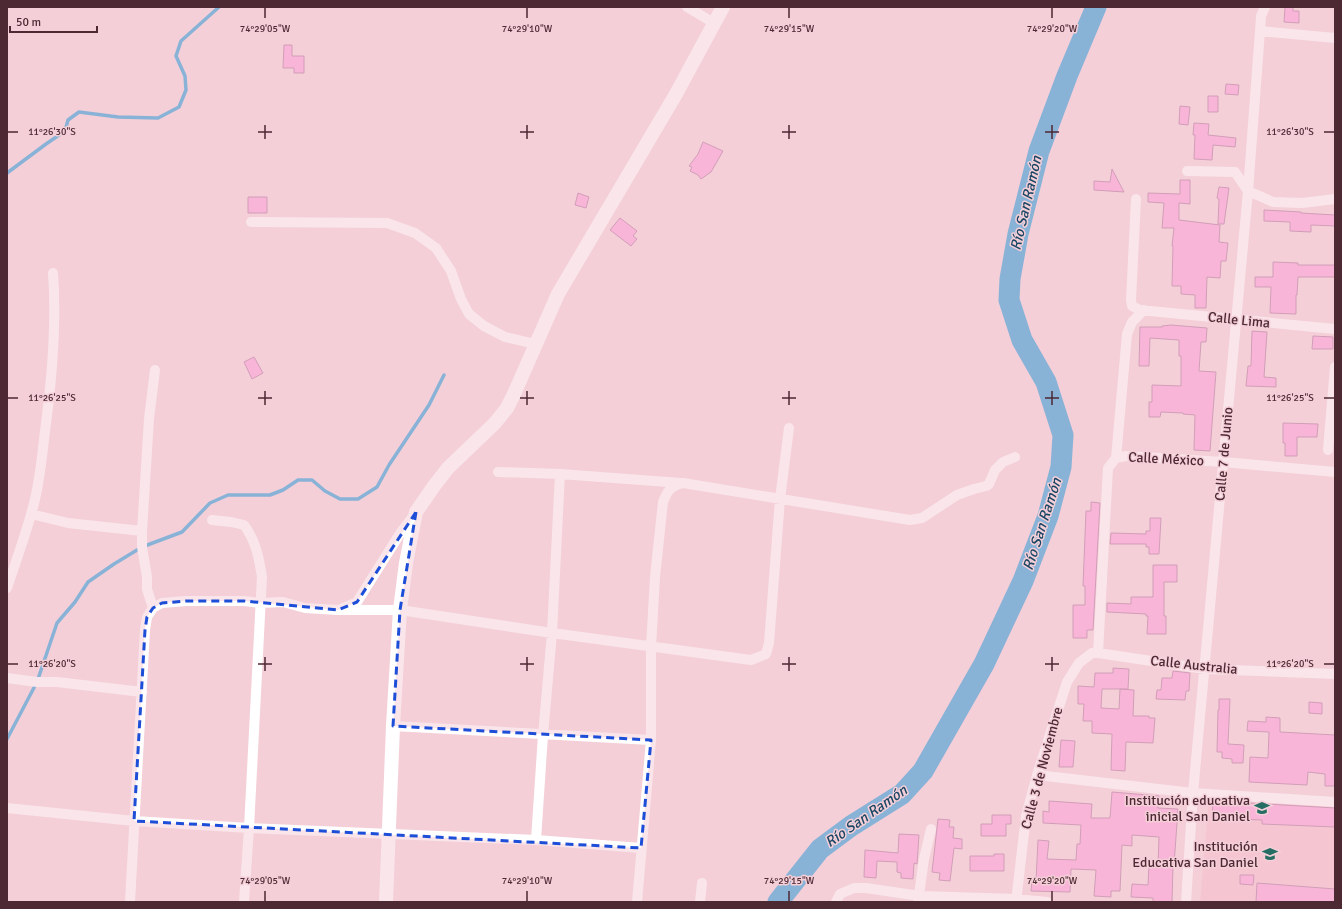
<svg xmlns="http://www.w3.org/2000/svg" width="1342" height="909" font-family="Signika,sans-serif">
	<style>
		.built { fill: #f6bbca }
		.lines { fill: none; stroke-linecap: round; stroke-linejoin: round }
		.stream { stroke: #088ed6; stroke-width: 3.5 }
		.river { stroke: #088ed6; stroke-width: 21 }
		.building { fill: #fd96d8; stroke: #a8618e }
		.minor { stroke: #fff; stroke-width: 10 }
		.secondary { stroke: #fff; stroke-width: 14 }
		.marked { fill: none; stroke: #1d4ed8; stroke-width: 3; stroke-dasharray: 8 5; stroke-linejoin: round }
		.ticks { fill: none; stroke: #4c2933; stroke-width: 1.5 }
		.labels { text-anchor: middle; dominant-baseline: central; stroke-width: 3; stroke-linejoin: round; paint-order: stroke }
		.street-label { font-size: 14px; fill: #4c2933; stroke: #f4cfd8 }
		.poi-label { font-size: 14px; fill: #4c2933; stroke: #f4cfd8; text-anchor: end }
		.water-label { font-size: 15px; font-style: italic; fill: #1b4765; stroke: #f4cfd8 }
		.ticks-label { font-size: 10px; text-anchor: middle; fill: #4c2933; stroke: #f4cfd8; stroke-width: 3; stroke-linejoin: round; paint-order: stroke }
	</style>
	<rect width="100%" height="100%" fill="#f4cfd8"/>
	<path class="built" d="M1209 798 1335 806V902H1200Z"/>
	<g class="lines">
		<path class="stream" d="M7 173 46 144 65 131 68 120 79 112 118 117 158 118 179 107 186 90 185 76 176 56 181 41 219 7
			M7 739 37 682 57 623 75 602 88 582 114 564 142 547 182 532 210 503 228 495H270L283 490 298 480H312L325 491 340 499H358L377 487 389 465 429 405 444 375"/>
		<path class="river" d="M778 902 820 849 851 826 902 794 923 771 984 664 1023 581 1048 516 1061 467 1063 435 1046 382 1022 340 1009 300 1010 279 1018 234 1039 151 1067 76 1096 7"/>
	</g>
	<path class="building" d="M1285 7H1293V11H1299V23L1284 22Z
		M284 45H292V56H304V73H294V68H283Z
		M1226 84 1239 85 1238 95 1225 94Z
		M1208 96H1218V112H1208Z
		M1180 106 1190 107 1188 125 1179 124Z
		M1194 123 1209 124 1208 135 1236 138 1235 147 1213 145 1212 160 1194 159 1195 135H1193Z
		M703 142 723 151 711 172 701 179 698 175 690 171 692 167 689 166 698 154Z
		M1112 169 1124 192 1094 190V181L1110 182Z
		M1180 180H1190V204L1179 203V220L1220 225 1219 242 1228 243 1226 261H1221L1220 278 1207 277 1206 308H1195V295L1181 294V286H1172L1173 246H1172L1174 228H1162L1164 203 1148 202V193L1180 194Z
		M1219 187 1229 188 1224 224H1218L1219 199 1217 198Z
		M578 193 589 197 586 208 575 205Z
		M248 197H267V213H248Z
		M1264 210 1301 212V213L1335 215V226L1311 225V232L1290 231V222L1264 221Z
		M620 218 637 231 633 236 637 239 631 246 610 230Z
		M1273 262 1298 263V265H1335V277H1298L1297 295H1296V314L1270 313 1271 287H1255V277H1273Z
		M1171 325 1207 328 1206 342H1201L1199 371 1216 372 1210 451 1194 450 1195 415 1183 414V413L1161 412 1160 417H1149V402H1152V385L1181 386V356H1179V340L1150 338 1149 366H1139L1140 327H1162V326Z
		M1252 331 1267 332 1264 377 1276 378V387L1246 386 1248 366H1251Z
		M1313 336 1333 337V349H1312Z
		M254 357 263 373 252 379 244 362Z
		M1283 423 1318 424 1317 437H1297V456H1285V443H1283Z
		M1091 502 1100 503 1093 630H1087V638H1073V605H1085V586H1083L1086 511H1091Z
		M1150 518H1161L1159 554H1149V547H1146V544H1110L1111 533 1146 534V531H1150Z
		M1153 565H1177V582H1164V616H1166V634H1147L1148 616H1146V614L1107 612V603L1131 604V597H1153Z
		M1113 668 1129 669 1128 689H1102L1101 708 1119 709 1120 689 1134 690 1133 716H1149V718H1155L1153 743 1126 742 1125 771 1111 770 1112 734 1092 733V721H1083L1084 704H1078V686L1094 687 1095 673H1113Z
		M1173 671 1190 673 1189 691H1186L1185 700 1156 699 1157 690H1161L1162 678H1172Z
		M1219 699H1230L1228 744 1244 745 1243 763H1232V759L1222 758V752H1217L1218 710H1219Z
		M1309 702 1322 703V714L1309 713Z
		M1266 717 1280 718V732L1335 735V786H1325V774L1308 772 1307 785 1249 782 1250 757 1268 758 1269 732 1247 731 1248 721 1266 722Z
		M1061 740 1075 741 1073 767H1059Z
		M1112 792 1159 796 1158 808 1178 809 1174 865H1173L1172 902H1153V898L1131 897 1132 884 1148 885 1149 866H1158L1159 837 1132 835V846L1122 845 1120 891H1111V897L1094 896 1096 870 1071 869 1070 892 1031 891 1032 881H1036L1038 840 1049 841 1047 859 1076 860 1077 844H1080L1081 825 1043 823V811L1049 812V801L1092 804 1091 818H1110Z
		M1214 801 1335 808V827L1262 824V820L1212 818 1213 802Z
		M992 815H1011V824H1006V836H981V824H992Z
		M938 819 950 820 949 827H954L953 838 962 839V849L954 848 950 881 939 880 940 873 932 872Z
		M899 834 919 835 917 864 914 863 913 879 901 878V873L897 872V862L877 861 876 878 864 877 865 850 898 853Z
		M994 854H1004V871H970V856H994Z
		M1240 875H1254L1253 885 1240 884Z
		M1257 883 1335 889V902H1256Z"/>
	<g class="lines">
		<path class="minor" d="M687 7 714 23
			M1260 31 1335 38
			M1187 171 1235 172 1248 191 1273 202 1302 203 1335 199
			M1136 199 1131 300 1132 306 1140 310 1335 329
			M251 222 387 223 415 233 436 248 451 271 461 299 469 314 484 326 505 337 535 344
			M1328 450 1335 367
			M1116 458 1126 456 1223 462 1335 472
			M498 472 560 474 681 483
			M31 514 68 523 142 531
			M212 520 231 522 244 525C256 541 259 558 262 577L249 828 244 902
			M7 588C16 561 26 534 33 507 40 482 42 456 45 431 52 379 57 326 53 273
			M153 608 147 589V577L142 547V531L149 419 155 370
			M338 610H400L552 633 751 660 766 654 769 643 780 499 789 428
			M1098 653 1108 468 1116 458 1127 334 1132 322 1144 310
			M7 678 37 682H57L142 692
			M393 726 651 740
			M1037 775 1193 793 1335 802
			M7 808 134 821 249 828 536 840 641 848
			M536 840 543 735 552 633 560 474
			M130 902 145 630 147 617 153 608 162 603 186 601H244L260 603 283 602 305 608 338 610 357 602 401 532 414 515
			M637 902 651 740V647L655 577 663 502C667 491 671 486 683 483L910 520 922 518 957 495 974 489 986 486 989 484 995 470 1003 462 1015 457
			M700 902 702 883
			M836 902 840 894 854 888H866L920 896 1016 899 1047 902
			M918 902 924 859 931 829
			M1016 902 1026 816 1037 775 1067 682 1079 663 1092 653H1098L1205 669 1335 674
			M1186 902 1193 793 1248 191 1260 31 1261 16 1265 7"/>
		<path class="secondary" d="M386 902 393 726 400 610 406 563 416 512 434 486 448 468 495 423 507 408 514 394 558 294 676 94 723 7"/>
	</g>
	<path d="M0 0H1342V909H0ZM416 512 400 610 393 726 651 740 641 848 134 821 145 630 147 617 153 608 162 603 186 601H244L338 610 357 602Z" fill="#f4cfd8" fill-opacity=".55" fill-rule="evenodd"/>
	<path class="marked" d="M416 512 400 610 393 726 651 740 641 848 134 821 145 630 147 617 153 608 162 603 186 601H244L338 610 357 602Z"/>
	<path class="ticks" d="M265 8V18M527 8V18M789 8V18M1052 8V18M265 125V139M527 125V139M789 125V139M1052 125V139M8 132H18M258 132H272M520 132H534M782 132H796M1045 132H1059M1324 132H1334M265 391V405M527 391V405M789 391V405M1052 391V405M8 398H18M258 398H272M520 398H534M782 398H796M1045 398H1059M1324 398H1334M265 657V671M527 657V671M789 657V671M1052 657V671M8 664H18M258 664H272M520 664H534M782 664H796M1045 664H1059M1324 664H1334M265 891V901M527 891V901M789 891V901M1052 891V901"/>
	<defs>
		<g id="school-bare" transform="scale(1.2)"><path d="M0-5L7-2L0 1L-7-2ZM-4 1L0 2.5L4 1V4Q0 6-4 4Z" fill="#266d63" stroke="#f4cfd8" stroke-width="2.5" paint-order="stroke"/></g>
	</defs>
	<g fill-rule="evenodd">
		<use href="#school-bare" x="1262" y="808"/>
		<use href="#school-bare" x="1270" y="854"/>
	</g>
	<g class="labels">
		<g class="street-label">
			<text transform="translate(1239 320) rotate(6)">Calle Lima</text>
			<text transform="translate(1224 454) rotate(-85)">Calle 7 de Junio</text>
			<text transform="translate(1166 459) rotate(3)">Calle México</text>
			<text transform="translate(1194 665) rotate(6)">Calle Australia</text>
			<text transform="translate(1042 768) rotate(-75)">Calle 3 de Noviembre</text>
		</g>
		<g class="poi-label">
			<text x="1250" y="800">Institución educativa<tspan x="1250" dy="16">inicial San Daniel</tspan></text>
			<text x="1258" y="846">Institución<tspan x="1258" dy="16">Educativa San Daniel</tspan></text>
		</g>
		<g class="water-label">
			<text transform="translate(1026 203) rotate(-77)">Río San Ramón</text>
			<text transform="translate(1042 524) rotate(-72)">Río San Ramón</text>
			<text transform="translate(866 816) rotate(-35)">Río San Ramón</text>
		</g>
	</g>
	<g class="ticks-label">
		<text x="265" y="32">74°29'05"W</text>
		<text x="527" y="32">74°29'10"W</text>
		<text x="789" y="32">74°29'15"W</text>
		<text x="1052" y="32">74°29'20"W</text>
		<text x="1290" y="135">11°26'30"S</text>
		<text x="52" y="135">11°26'30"S</text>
		<text x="1290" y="401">11°26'25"S</text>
		<text x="52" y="401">11°26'25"S</text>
		<text x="1290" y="667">11°26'20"S</text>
		<text x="52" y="667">11°26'20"S</text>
		<text x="265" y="884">74°29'05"W</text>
		<text x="527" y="884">74°29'10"W</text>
		<text x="789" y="884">74°29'15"W</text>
		<text x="1052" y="884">74°29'20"W</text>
	</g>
	<rect width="1342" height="909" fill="none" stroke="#4c2933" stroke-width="16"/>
	<path d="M10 26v6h87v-6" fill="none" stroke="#4c2933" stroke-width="2"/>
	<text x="16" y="26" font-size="12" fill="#4c2933" stroke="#f4cfd8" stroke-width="3" paint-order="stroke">50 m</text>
</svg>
